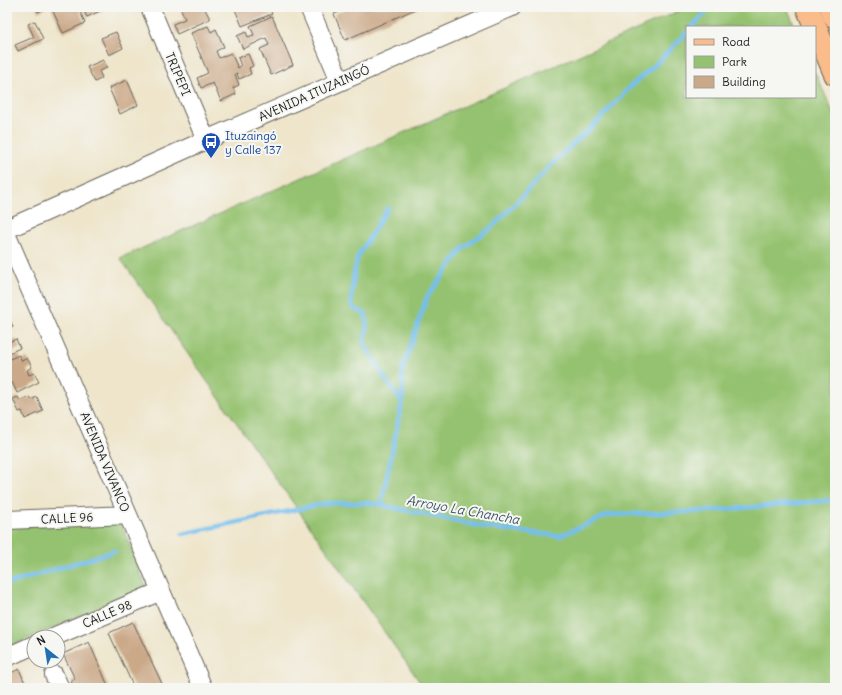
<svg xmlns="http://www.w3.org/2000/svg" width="842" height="695" font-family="Delius,sans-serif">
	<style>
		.green { fill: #95c270; stroke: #586f46 }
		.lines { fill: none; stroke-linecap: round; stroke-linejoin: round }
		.stream { stroke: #75bfee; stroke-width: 4.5 }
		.building { fill: #cba988 }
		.minor-casing { stroke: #666259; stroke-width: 20 }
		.major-casing { stroke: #666259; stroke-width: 24 }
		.minor { stroke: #fff; stroke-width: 18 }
		.major { stroke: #f9bc8a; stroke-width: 22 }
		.labels { text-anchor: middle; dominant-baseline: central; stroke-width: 4; stroke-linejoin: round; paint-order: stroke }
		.street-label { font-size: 12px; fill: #1c1c1c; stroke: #f6f6f2 }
		.transit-label { font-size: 12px; fill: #164399; stroke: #f6f6f2; text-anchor: start }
		.water-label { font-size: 13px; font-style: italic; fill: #3b5566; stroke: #f6f6f2 }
	</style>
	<rect width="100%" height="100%" fill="#f6f6f2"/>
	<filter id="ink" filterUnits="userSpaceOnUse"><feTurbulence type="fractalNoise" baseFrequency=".025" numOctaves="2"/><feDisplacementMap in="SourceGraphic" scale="8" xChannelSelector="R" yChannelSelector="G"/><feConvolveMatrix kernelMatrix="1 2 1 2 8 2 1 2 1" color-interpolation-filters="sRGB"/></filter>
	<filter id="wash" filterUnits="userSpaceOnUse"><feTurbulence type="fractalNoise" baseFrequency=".012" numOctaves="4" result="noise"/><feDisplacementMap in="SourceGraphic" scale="16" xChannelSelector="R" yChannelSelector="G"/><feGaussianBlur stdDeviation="0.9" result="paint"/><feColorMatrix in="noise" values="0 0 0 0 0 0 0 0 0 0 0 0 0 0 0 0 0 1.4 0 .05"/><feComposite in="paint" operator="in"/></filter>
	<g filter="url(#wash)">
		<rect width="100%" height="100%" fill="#eee5cb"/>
		<path class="green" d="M688 7H787L795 27H687V97H815V72L835 117V688H424L120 258Z
			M120 520 146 587 7 648V527Z"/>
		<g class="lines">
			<path class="stream" d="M692 27 711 7
				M388 208 358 256 354 273 351 302 353 308 366 314 367 330 364 343 386 380 402 402
				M381 505 399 418 403 396 402 371 427 297 463 248 491 228 517 202 553 163 599 120 631 86 654 66 687 32
				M182 534 327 503H371L489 528 560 536 608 515 707 511 835 500
				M7 584 115 551"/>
		</g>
		<g id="blocks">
			<path class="building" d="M36 7H48L38 12Z
				M51 7H78L85 23 63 33Z
				M82 7H109L87 17Z
				M180 7H204L210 19 177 34 173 24 185 19Z
				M234 7H269L272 14 242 26Z
				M346 7H420L345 40 334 14 347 9Z
				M272 16 293 65 271 75 260 49 269 45 266 38 243 49 237 36 246 32 248 37 254 35 250 26Z
				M35 21 43 39 18 51 15 45 34 37 28 24Z
				M208 26 211 32 216 29 224 47 216 51 219 58 231 53 238 68 241 66 238 58 248 54 253 66 249 68 251 74 239 79 237 73 235 74 239 85 233 88 236 94 221 101 213 83 201 88 197 78 208 73 191 33Z
				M116 32 123 48 109 55 101 38Z
				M103 60 107 68 99 71 102 78 95 82 87 67Z
				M127 80 138 105 120 114 109 88Z
				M7 312 13 327 7 330Z
				M7 337 9 342 16 339 20 348 7 354Z
				M19 355 22 361 27 358 32 367 27 370 29 375 34 373 39 382 17 393 12 382 8 385 7 383V364L10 363 8 360Z
				M18 397 20 401 30 397 31 400 37 397 43 411 25 419 22 411 19 412 13 399Z
				M133 622 164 688H134L109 633Z
				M89 642 109 688H71L74 687 71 681 75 679 63 654Z
				M19 669 27 688H7V675Z"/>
		</g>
	</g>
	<g filter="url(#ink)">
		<use href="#blocks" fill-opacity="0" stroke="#666259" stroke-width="1"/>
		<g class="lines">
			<g class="minor-casing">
				<path id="minor" d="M150 7 206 140
					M309 7 340 81
					M7 229 206 140 512 7
					M7 236 203 688
					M7 520 128 515
					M53 637 161 591
					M7 657 34 645
					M54 675 60 688"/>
			</g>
			<g class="major-casing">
				<path id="major" d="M807 7 835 74
					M831 7 835 17"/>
			</g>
			<use href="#minor" class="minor"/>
			<use href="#major" class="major"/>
		</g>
	</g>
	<defs>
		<g id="bus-pin" transform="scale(1)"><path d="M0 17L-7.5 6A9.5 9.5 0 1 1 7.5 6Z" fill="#1a4fb4" stroke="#f6f6f2"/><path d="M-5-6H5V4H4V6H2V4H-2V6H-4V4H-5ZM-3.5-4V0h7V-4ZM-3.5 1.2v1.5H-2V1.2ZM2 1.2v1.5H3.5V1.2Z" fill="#fff"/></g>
	</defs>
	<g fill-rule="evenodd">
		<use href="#bus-pin" x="211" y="142"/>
	</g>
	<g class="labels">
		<g class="street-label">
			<text transform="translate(178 74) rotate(67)">TRIPEPI</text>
			<text transform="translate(314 93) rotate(-24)">AVENIDA ITUZAINGÓ</text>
			<text transform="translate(105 462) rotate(67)">AVENIDA VIVANCO</text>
			<text transform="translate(67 518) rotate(-3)">CALLE 96</text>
			<text transform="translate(107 614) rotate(-23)">CALLE 98</text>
		</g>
		<g class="transit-label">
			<text x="225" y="135">Ituzaingó<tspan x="225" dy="14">y Calle 137</tspan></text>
		</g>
		<g class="water-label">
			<text transform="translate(463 510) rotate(10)">Arroyo La Chancha</text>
		</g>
	</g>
	<rect width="842" height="695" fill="none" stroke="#f6f6f2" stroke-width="24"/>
	<rect x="686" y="26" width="130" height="72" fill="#f6f6f2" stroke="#9f9f9c"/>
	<rect x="694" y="39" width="20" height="6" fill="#f9bc8a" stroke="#9f9f9c"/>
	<text x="722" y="46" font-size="12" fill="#1c1c1c">Road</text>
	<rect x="694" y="56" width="20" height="12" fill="#95c270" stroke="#9f9f9c"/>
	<text x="722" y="66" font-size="12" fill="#1c1c1c">Park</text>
	<rect x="694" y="76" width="20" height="12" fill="#cba988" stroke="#9f9f9c"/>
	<text x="722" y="86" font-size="12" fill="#1c1c1c">Building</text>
	<g transform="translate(46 649) rotate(330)"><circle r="19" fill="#f6f6f2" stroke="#9f9f9c"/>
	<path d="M0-3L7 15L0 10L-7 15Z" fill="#1f6fb2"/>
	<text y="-6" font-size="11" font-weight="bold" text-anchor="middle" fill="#1c1c1c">N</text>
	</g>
</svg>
